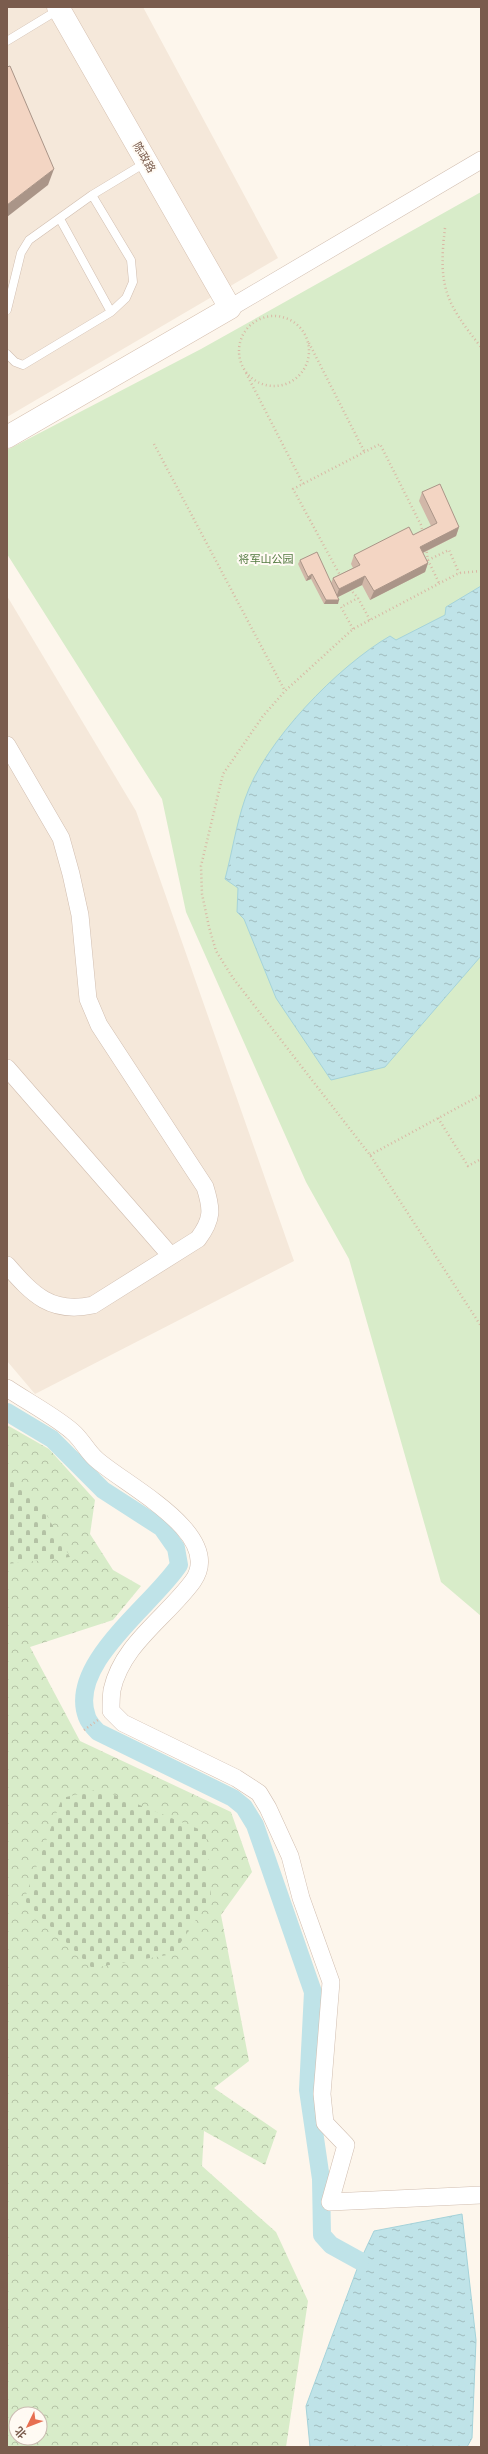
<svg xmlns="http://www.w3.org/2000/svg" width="488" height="2454" font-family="'Open Sans','Noto Sans SC',sans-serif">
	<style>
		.residential { fill: #f5e8da }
		.forest { fill: url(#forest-crowns); fill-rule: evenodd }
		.cemetery { fill: url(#cemetery-stones) }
		.park { fill: #d8ecc9 }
		.water { fill: url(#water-ripples); stroke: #a5d3da }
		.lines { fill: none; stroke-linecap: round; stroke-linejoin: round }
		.canal { stroke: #bfe3e8; stroke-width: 18 }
		.lane-casing { stroke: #d1beb0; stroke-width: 9 }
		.street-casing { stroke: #d1beb0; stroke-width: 18 }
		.secondary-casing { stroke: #d6c0b0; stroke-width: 23 }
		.path { stroke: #d9b8a5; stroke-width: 2.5; stroke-dasharray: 1 3; stroke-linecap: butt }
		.lane { stroke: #fff; stroke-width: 8 }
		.street { stroke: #fff; stroke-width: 17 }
		.secondary { stroke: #fff; stroke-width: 22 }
		.wall { fill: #d1b7a8 }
		.shaded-wall { fill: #aa9588 }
		.building { fill: #f3d5c3; stroke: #aa9588 }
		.labels { text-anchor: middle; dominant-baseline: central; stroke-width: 4; stroke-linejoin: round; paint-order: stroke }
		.street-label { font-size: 11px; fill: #7a5c4d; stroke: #fffaf3 }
		.park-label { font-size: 11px; fill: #537a41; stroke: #fffaf3 }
	</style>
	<defs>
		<pattern id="forest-crowns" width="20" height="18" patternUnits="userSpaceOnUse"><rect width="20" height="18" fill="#d8ecc9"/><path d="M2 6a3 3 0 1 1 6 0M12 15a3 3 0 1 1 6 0" fill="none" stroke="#b4c2a5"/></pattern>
		<pattern id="cemetery-stones" width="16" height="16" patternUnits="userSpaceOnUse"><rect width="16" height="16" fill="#d8ecc9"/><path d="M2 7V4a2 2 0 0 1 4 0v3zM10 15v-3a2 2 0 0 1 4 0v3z" fill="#b4c2a5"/></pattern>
		<pattern id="water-ripples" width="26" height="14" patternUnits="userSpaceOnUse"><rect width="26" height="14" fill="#bfe3e8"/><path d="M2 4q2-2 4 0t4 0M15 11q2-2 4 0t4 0" fill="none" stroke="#a0bbbe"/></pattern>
	</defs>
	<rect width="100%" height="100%" fill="#fdf6ec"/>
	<path class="residential" d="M7 7H143L278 258 7 417Z
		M7 596 136 811 294 1261 35 1394 7 1361Z"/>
	<path class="forest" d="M7 1425 49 1449 95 1500 90 1534 113 1570 141 1586 113 1620 30 1647 80 1741 231 1812 252 1872 221 1915 249 2061 214 2088 277 2131 265 2165 204 2131 202 2166 276 2232 308 2301 286 2447H7ZM16 2414H40V2438H16Z"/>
	<path class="cemetery" d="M7 1470 40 1503 70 1557 7 1564Z
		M100 1789 206 1832 211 1897 173 1954 92 1968 24 1900 62 1798Z"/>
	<path class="park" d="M481 192V1616L441 1582 349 1259 306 1182 186 912 162 799 7 554V450L201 349Z"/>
	<path class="water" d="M481 586V956L385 1067 331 1080 276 998 244 919 237 912 238 888 225 879C232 853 236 825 245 799 264 742 338 666 390 636L396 640 445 615 446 607Z
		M462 2214 476 2340 472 2438 467 2447H310L306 2406 360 2261 374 2231Z"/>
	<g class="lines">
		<path class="canal" d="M7 1412 52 1439 103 1490 162 1528 176 1548 179 1565C154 1604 67 1664 87 1717 89 1723 94 1728 98 1732L233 1798 244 1807 255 1825 313 1992 308 2090 321 2179 322 2235 331 2245 360 2261"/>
		<g class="lane-casing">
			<path id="lane" d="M7 41 58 10
				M92 195 145 163
				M60 219 111 312
				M7 310 21 253 29 240 92 195 131 260 133 282 126 298 111 312 23 365 15 362 7 354"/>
		</g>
		<g class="street-casing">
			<path id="street" d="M230 308 481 160
				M7 745 61 838 71 874 80 915 88 999 99 1025 205 1187C212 1209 213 1219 198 1239L93 1305C51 1314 33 1295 7 1265
				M7 1068 171 1256
				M7 1388C26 1401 60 1419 75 1434 83 1442 88 1452 96 1459 123 1484 226 1534 193 1581 167 1617 122 1644 112 1690 111 1697 111 1704 111 1711L123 1723 236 1778 259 1793 268 1808 290 1856 301 1898 331 1982 322 2094 325 2123 346 2145 330 2202 481 2195"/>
		</g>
		<g class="secondary-casing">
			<path id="secondary" d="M7 437 230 308 58 7"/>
		</g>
		<path class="path" d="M445 228C438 286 445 302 481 347
			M239 351a35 35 0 1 1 70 0a35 35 0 1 1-70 0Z
			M309 343 364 451
			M246 373 303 484
			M154 444 285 691
			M426 548 428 560 439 583
			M428 560 449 550 459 573
			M481 571 459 573 353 629 285 691 263 716 223 774 201 866 202 894 209 927 216 951 233 978 370 1155 481 1326
			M341 577 293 489 380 444 421 525 423 533
			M350 589 358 598 370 620
			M353 629 341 607 358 598
			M438 1118 468 1166 481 1159
			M370 1155 481 1095
			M84 1730 98 1720"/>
		<use href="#lane" class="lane"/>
		<use href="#street" class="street"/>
		<use href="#secondary" class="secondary"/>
	</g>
	<path class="wall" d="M422 492 459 527 456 536 423 553 428 563 425 572 370 600 362 585 338 597V604H324L311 579 306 581 298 564 300 560 331 583 333 578 353 568 351 564 354 555 413 535 431 526 419 501Z"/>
	<path class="shaded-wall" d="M54 169 48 185 7 217V205Z
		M459 527 456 536 416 556 420 547Z
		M428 563 425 572 370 600 374 591Z
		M312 574 311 579 306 581 308 577Z
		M365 576 362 585 336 598 339 589Z
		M326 600H339L338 604H324Z"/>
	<path class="building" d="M10 66 54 169 7 205V67Z
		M440 484 459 527 420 547 428 563 374 591 365 576 339 589 333 578 360 565 354 555 409 527 413 535 437 523 422 492Z
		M317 552 339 600H326L312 574 308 577 300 560Z"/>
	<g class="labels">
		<g class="street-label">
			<text transform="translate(145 157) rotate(60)">陈政路</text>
		</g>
		<g class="park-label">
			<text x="266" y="558">将军山公园</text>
		</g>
	</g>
	<rect width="488" height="2454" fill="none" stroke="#7a5c4d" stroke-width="16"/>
	<g transform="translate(28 2426) rotate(227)"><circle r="19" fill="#fffaf3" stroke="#cabbb1"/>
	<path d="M0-3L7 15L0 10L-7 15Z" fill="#e76f51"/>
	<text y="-6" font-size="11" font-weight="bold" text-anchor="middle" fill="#7a5c4d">北</text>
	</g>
</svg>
